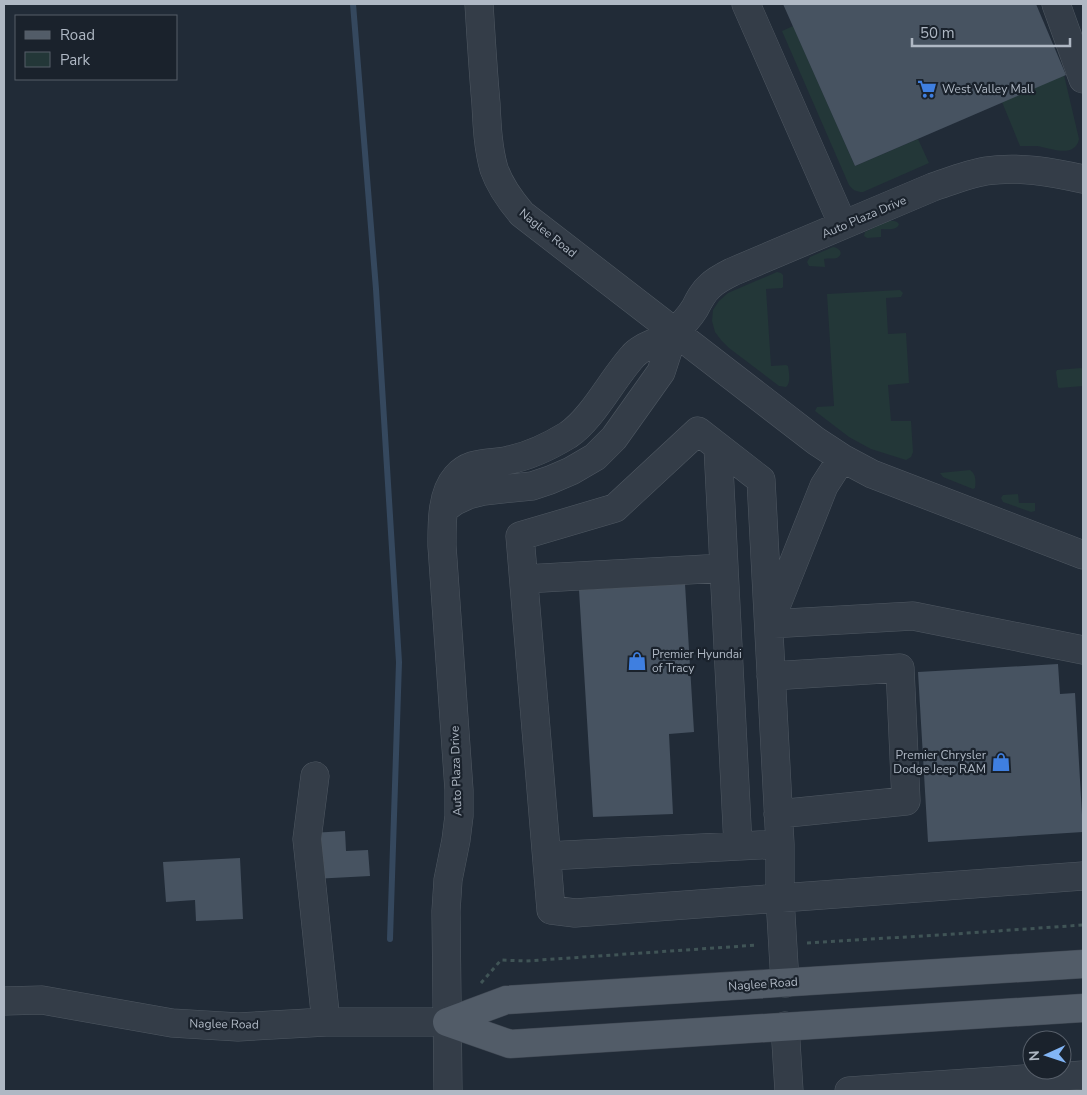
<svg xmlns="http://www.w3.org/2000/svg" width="1087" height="1095" font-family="'Nunito Sans',sans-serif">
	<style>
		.green { fill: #233738 }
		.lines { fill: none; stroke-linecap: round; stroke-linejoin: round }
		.stream { stroke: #35485e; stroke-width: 6 }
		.building { fill: #475361 }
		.minor-casing { stroke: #4f5862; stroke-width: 29 }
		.major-casing { stroke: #3e4651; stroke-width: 29 }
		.path { stroke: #405456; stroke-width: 3; stroke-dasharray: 4 4; stroke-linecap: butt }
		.minor { stroke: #343d48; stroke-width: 28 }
		.major { stroke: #525c68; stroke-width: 28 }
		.labels { text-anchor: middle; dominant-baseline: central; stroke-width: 4.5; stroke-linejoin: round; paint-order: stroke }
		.poi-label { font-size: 12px; fill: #afb8c4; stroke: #1a222c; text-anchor: start }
		.street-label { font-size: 12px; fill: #afb8c4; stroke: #1a222c }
	</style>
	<rect width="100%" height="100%" fill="#212b37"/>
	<path class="green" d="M793 26 855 166 918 139 929 163 863 192C856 192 853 190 849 185L782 31Z
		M1064 75 1079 139C1075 159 1050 148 1037 146 1031 146 1026 146 1020 146L1002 102Z
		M888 221C893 221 896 220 899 224 897 231 887 229 881 229V237L867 238 864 236 865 232Z
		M833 247C840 248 844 254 837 258 834 259 828 258 824 259L825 267 809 266 807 262 810 257Z
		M777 272 781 273 783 275V287L782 288 766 289 771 366 786 365 788 366C789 372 791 383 786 387L779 386 729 348 721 340 715 332 712 321 713 310 719 301 728 293Z
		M900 290 903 293 901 297 886 298 888 334 906 333 909 383 888 385 891 421H911L913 452 911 457 906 460 871 449 849 437 815 411 817 407 834 406 827 294Z
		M1081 368 1083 369V386L1059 388 1058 387 1056 372 1057 370Z
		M970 470C976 474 976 481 975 488L973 489 943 477 940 473Z
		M1018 494 1019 503H1035V511L1031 512 1003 502 1001 498 1003 495Z"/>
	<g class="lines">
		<path class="stream" d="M353 4 376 289 399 662 390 939"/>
	</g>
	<path class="building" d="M783 4H1036L1066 75 855 166Z
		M685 584 694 732 669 734 673 814 593 817 579 590Z
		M1058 664 1060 694 1075 693 1083 832 928 842 918 672Z
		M345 831 346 851 368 850 370 876 313 879 311 833Z
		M240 858 243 919 196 921 195 900 166 902 163 862Z"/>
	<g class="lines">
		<g class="minor-casing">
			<path id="minor" d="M479 4C481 37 483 70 486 104 487 125 488 148 494 169 500 186 510 200 522 214L816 441 842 458 872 474 1083 555
				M746 4 843 225
				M1056 4 1083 79
				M718 447 738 846
				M842 458 824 486 769 624 913 616 1083 650
				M444 509 455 501 468 495 484 491 532 486 550 480 571 471 595 457 614 438 661 372 674 332
				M524 579 724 568
				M771 676 900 668 906 801 778 814
				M315 776 307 839 326 1022
				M547 856 780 844
				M785 983 780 898V844L761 480 698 431 615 508 520 536 551 910 575 913 1083 876
				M4 1001 42 1000 172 1023 238 1027 326 1022H447
				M785 1026 789 1091
				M448 1091 446 911 448 880 456 840 459 816V790L442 546C442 525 441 494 456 477 471 460 488 465 509 460 529 456 550 446 568 435 593 418 612 379 633 356 642 345 664 341 675 331 682 325 690 316 695 308 699 300 703 292 710 286 716 280 724 276 732 272L933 187C951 181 968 174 986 171 1019 166 1051 172 1083 179
				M849 1091 1083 1075"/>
		</g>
		<g class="major-casing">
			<path id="major" d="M447 1022 506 1000 1083 964
				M447 1022 510 1044 1083 1008"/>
		</g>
		<path class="path" d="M807 943 954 934 1083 925
			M481 983 501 960 526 961 758 945"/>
		<use href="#minor" class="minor"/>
		<use href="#major" class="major"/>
	</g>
	<defs>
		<g id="supermarket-bare" transform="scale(1.5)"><path d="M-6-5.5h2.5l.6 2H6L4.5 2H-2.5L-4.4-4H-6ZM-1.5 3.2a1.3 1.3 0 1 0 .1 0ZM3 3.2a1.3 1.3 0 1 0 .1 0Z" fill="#3f7fe0" stroke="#1a222c" stroke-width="2.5" paint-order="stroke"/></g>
		<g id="shop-bare" transform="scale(1.5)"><path d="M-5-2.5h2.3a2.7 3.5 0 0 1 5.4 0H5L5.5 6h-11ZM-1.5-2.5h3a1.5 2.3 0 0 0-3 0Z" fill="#3f7fe0" stroke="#1a222c" stroke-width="2.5" paint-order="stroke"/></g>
	</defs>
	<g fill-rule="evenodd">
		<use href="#supermarket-bare" x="927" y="89"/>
		<use href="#shop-bare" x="637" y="661"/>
		<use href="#shop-bare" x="1001" y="762"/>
	</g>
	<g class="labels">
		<g class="poi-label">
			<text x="942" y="89">West Valley Mall</text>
			<text x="652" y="654">Premier Hyundai<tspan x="652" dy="14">of Tracy</tspan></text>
			<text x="986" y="755" text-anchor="end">Premier Chrysler<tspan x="986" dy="14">Dodge Jeep RAM</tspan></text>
		</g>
		<g class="street-label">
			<text transform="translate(864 217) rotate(-23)">Auto Plaza Drive</text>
			<text transform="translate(548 233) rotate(39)">Naglee Road</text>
			<text transform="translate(456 771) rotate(-92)">Auto Plaza Drive</text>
			<text transform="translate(763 984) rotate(-4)">Naglee Road</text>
			<text transform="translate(224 1024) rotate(1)">Naglee Road</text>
		</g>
	</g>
	<rect width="1087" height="1095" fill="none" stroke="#afb8c4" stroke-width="10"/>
	<rect x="15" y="15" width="162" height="65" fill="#1a222c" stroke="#565e69"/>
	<rect x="25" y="31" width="25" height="8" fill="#525c68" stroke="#565e69"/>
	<text x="60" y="40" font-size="15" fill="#afb8c4">Road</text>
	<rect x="25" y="52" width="25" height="15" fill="#233738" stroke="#565e69"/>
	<text x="60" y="65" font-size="15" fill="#afb8c4">Park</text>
	<g transform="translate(1047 1055) rotate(267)"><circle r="24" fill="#1a222c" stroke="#565e69"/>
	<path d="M0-4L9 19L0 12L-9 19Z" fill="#82b5f5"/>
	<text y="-8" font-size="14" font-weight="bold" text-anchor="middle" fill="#afb8c4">N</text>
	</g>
	<path d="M912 38v8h158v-8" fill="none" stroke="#afb8c4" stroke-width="2.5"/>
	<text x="920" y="38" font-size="15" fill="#afb8c4" stroke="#1a222c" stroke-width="4" paint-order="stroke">50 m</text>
</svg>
